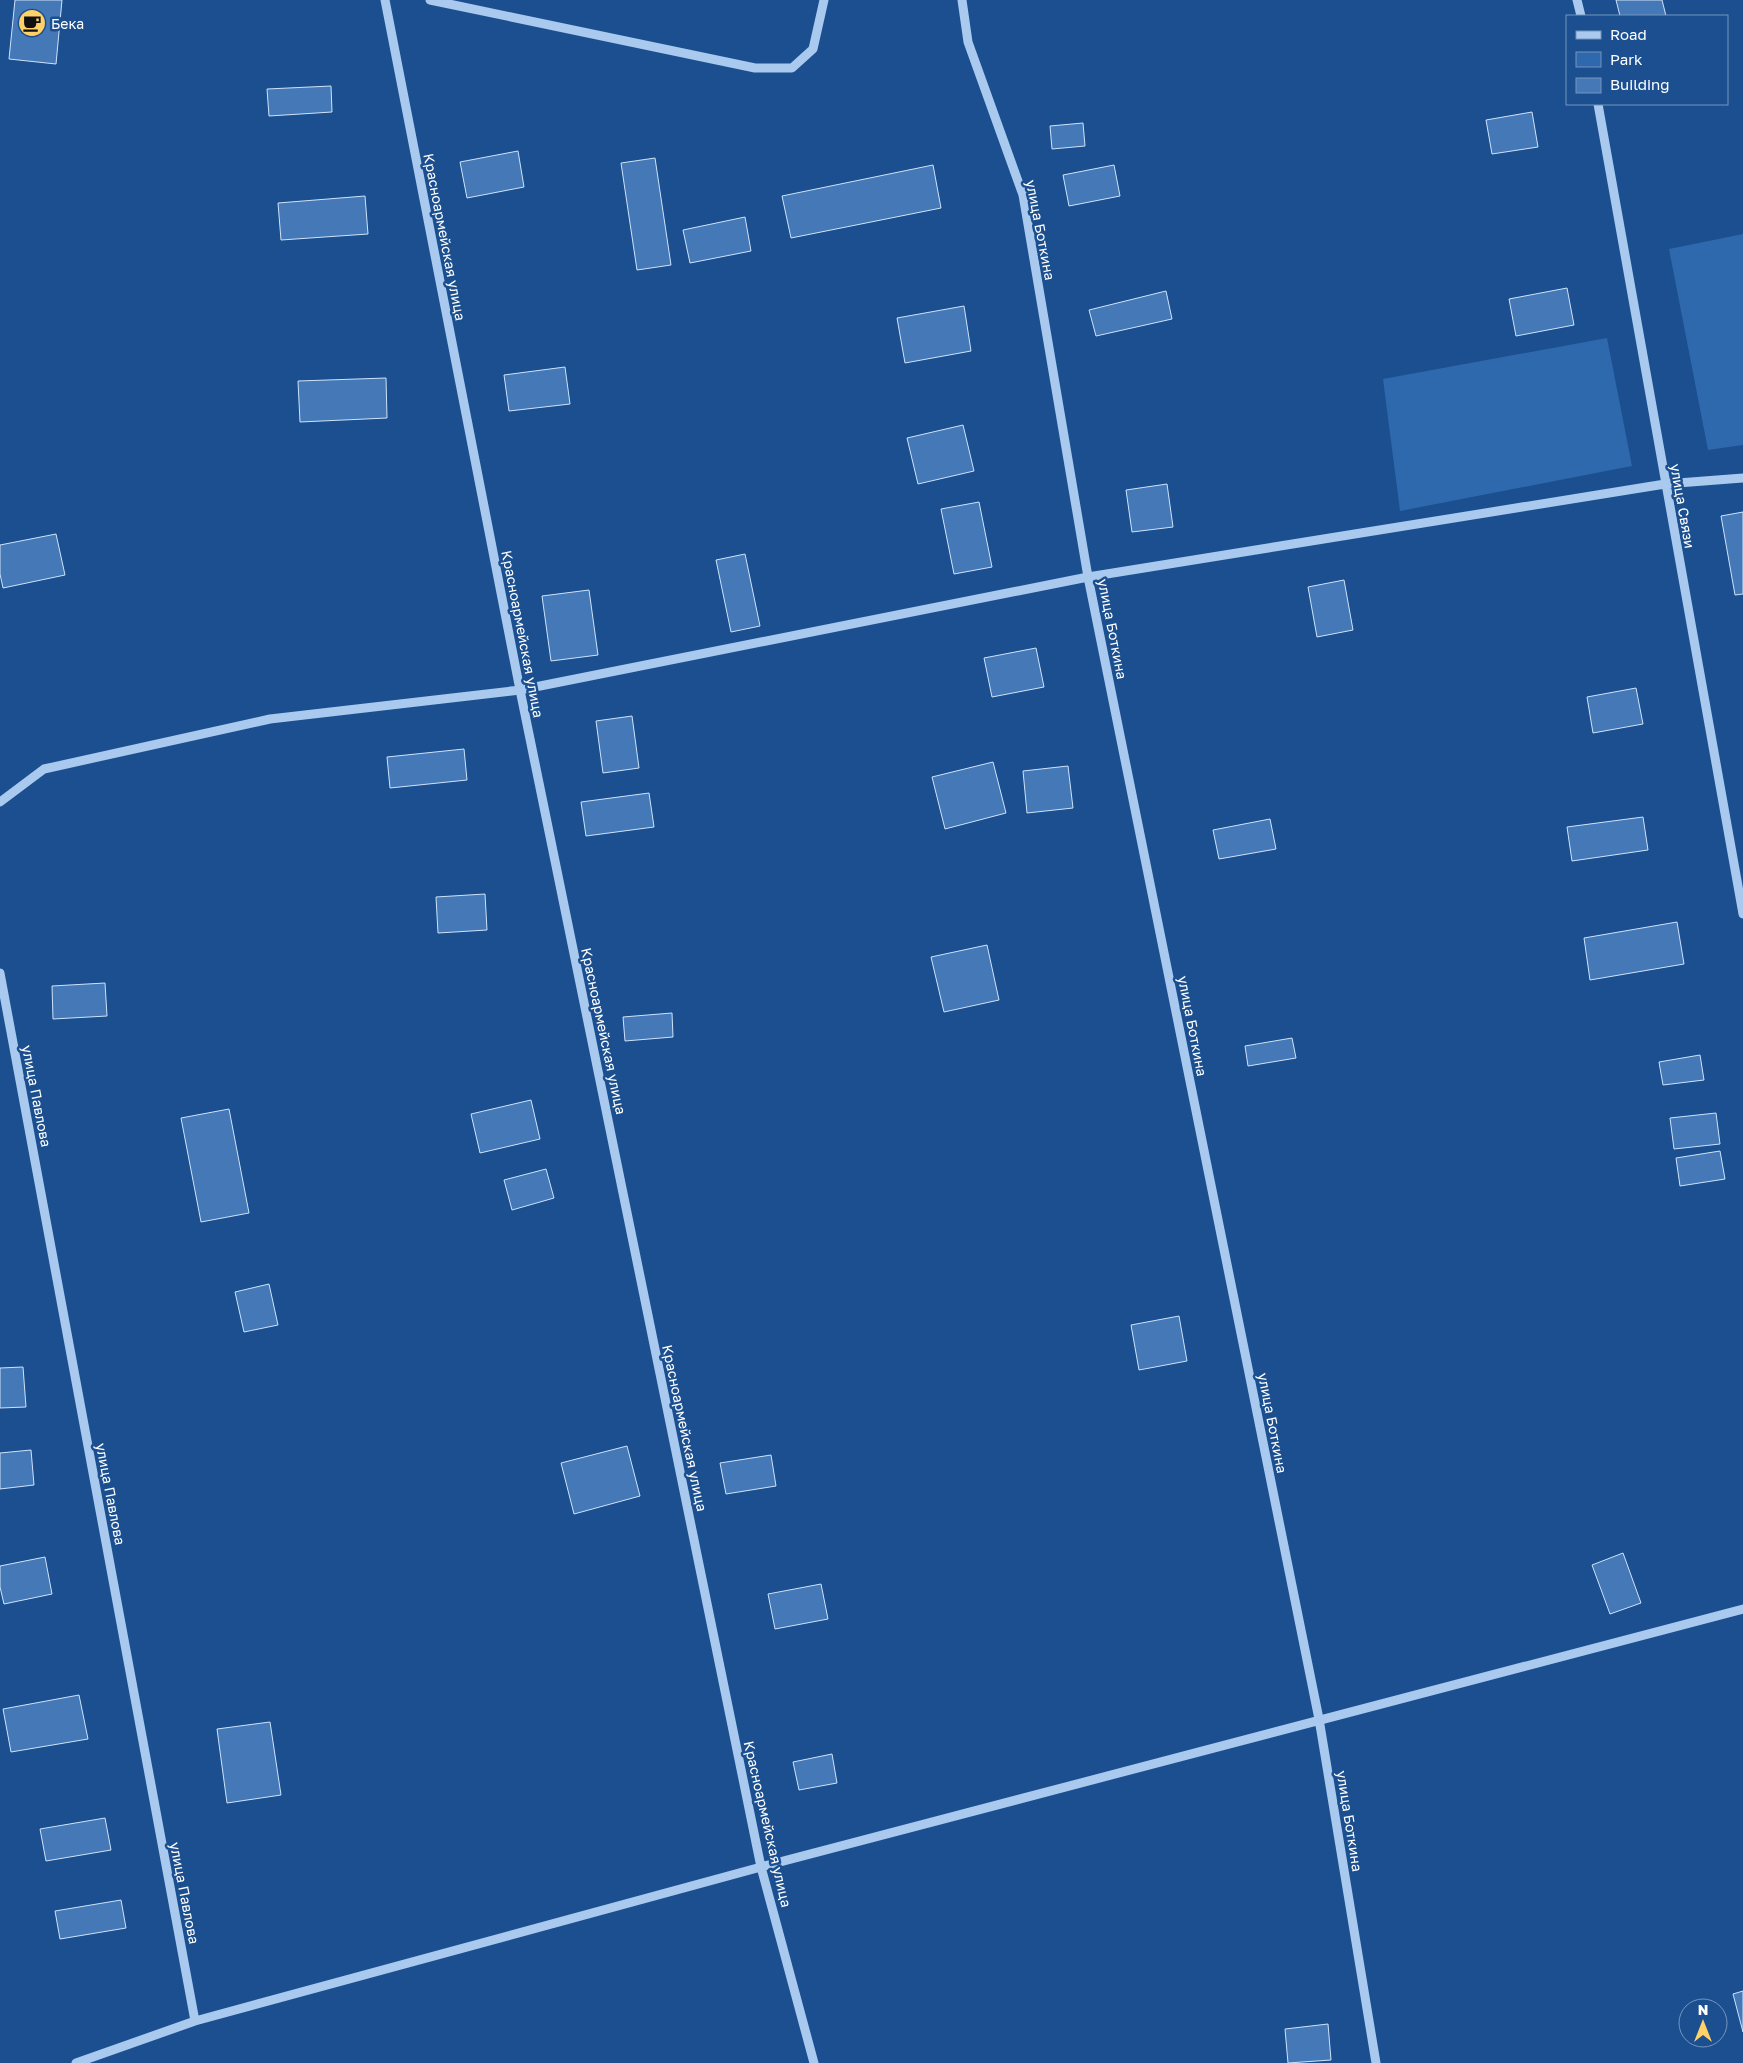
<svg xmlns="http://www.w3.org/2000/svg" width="1743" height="2063" font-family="'Golos Text',sans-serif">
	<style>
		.green { fill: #2e69ad }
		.building { fill: #4478b7; stroke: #cfe3fa }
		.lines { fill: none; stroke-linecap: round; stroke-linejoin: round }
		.minor { stroke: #a9c9ee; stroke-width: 9 }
		.labels { text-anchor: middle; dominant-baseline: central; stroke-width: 5; stroke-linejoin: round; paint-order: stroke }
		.poi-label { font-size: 14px; fill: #fff; stroke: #1b4f8f; text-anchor: start }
		.street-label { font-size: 14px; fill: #fff; stroke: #1b4f8f }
	</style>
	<rect width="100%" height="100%" fill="#1b4f8f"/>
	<path class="green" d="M1743 234V445L1708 450 1669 249Z
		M1607 338 1632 466 1400 511 1383 379Z"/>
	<path class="building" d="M15 0H62L56 64 9 59Z
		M1616 0H1662L1666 16H1620Z
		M331 86 332 112 269 116 267 89Z
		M1532 112 1538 147 1492 154 1486 120Z
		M1083 123 1085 146 1052 149 1050 126Z
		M518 151 524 187 467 198 460 162Z
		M655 158 671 265 637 270 621 163Z
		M933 165 941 208 791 238 782 196Z
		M1114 165 1120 196 1069 206 1063 175Z
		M365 196 368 234 281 240 278 203Z
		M745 217 751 251 690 263 683 230Z
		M1567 288 1574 325 1516 336 1509 299Z
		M1166 291 1172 319 1096 336 1089 310Z
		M964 306 971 351 905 363 897 318Z
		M565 367 570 404 509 411 504 375Z
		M386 378 387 418 300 422 298 381Z
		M963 425 974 471 918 484 907 438Z
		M1167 484 1173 527 1132 532 1126 490Z
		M979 502 992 567 954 574 941 509Z
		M1743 512V594L1735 595 1721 516Z
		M56 534 65 575 3 588 0 574V545Z
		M745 554 760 626 731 632 716 560Z
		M1344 580 1353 630 1317 637 1308 587Z
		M589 590 598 655 551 661 542 596Z
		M1036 648 1044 687 992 697 984 658Z
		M1636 688 1643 724 1593 733 1587 697Z
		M632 716 639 768 603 773 596 721Z
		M464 749 467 780 390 788 387 757Z
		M993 762 1006 813 945 829 932 777Z
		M1068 766 1073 808 1027 813 1023 771Z
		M649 793 654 827 586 836 581 802Z
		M1643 817 1648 850 1572 861 1567 827Z
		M1270 819 1276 849 1219 859 1213 830Z
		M485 894 487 930 438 933 436 897Z
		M1677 922 1684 964 1590 980 1584 938Z
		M987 945 999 1000 944 1012 931 957Z
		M105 983 107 1016 53 1019 52 986Z
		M672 1013 673 1037 625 1041 623 1017Z
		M1292 1038 1296 1058 1248 1066 1245 1046Z
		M1700 1055 1704 1080 1663 1085 1659 1062Z
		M531 1100 540 1139 480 1153 471 1114Z
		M229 1109 249 1213 201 1222 181 1118Z
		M1716 1113 1720 1144 1674 1149 1670 1118Z
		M1720 1151 1725 1179 1680 1186 1676 1158Z
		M546 1169 554 1198 512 1210 504 1180Z
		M269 1284 278 1325 244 1332 235 1292Z
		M1179 1316 1187 1361 1139 1370 1131 1325Z
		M23 1367 26 1407 0 1408V1368Z
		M627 1446 640 1496 574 1514 561 1463Z
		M31 1450 34 1485 0 1489V1453Z
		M771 1455 776 1486 726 1494 720 1463Z
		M1623 1553 1641 1603 1610 1614 1592 1565Z
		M45 1557 52 1594 4 1604 0 1587V1566Z
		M821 1584 828 1619 775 1629 768 1594Z
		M79 1695 88 1739 11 1752 3 1709Z
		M270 1722 281 1795 227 1803 217 1729Z
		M832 1754 837 1783 799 1790 793 1762Z
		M105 1818 111 1850 46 1861 40 1829Z
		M121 1900 126 1928 60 1939 55 1911Z
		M1743 1991V2032L1733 1994Z
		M1328 2024 1331 2060 1288 2063 1285 2029Z"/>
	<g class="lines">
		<path class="minor" d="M385 0 520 690 761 1867 814 2063
			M430 0 755 68H792L813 49 824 0
			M962 0 968 42 1023 195 1088 577 1319 1719 1376 2063
			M1577 0 1581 16
			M1598 104 1743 914
			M0 802 44 769 270 719 520 690 1088 577 1665 484 1743 478
			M0 973 195 2021
			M76 2063 195 2021 761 1867 1743 1609"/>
	</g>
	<defs>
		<g id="cafe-disc" transform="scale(1.4375)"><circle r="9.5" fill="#ffd166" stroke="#1b4f8f"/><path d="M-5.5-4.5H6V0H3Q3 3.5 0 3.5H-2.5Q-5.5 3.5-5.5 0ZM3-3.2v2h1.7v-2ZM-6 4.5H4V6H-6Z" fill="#111"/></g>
	</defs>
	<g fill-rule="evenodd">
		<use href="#cafe-disc" x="32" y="23"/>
	</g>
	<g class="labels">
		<g class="poi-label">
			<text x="51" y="23">Бека</text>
		</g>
		<g class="street-label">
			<text transform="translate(1041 230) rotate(79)">улица Боткина</text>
			<text transform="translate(445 237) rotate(79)">Красноармейская улица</text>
			<text transform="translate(1683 506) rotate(80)">улица Связи</text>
			<text transform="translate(1113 629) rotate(79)">улица Боткина</text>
			<text transform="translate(523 634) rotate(79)">Красноармейская улица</text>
			<text transform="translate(1193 1026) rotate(79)">улица Боткина</text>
			<text transform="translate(604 1031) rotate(78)">Красноармейская улица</text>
			<text transform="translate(37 1096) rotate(79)">улица Павлова</text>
			<text transform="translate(1273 1423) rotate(79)">улица Боткина</text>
			<text transform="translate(685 1428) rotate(78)">Красноармейская улица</text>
			<text transform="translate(111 1494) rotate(79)">улица Павлова</text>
			<text transform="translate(1350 1821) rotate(81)">улица Боткина</text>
			<text transform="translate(768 1824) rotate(77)">Красноармейская улица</text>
			<text transform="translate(185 1893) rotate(79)">улица Павлова</text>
		</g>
	</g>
	<rect x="1566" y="15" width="162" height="90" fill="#1b4f8f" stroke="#7695bc"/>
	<rect x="1576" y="31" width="25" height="8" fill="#a9c9ee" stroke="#7695bc"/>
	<text x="1610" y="40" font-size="15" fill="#ffffff">Road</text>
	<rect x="1576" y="52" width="25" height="15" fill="#2e69ad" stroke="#7695bc"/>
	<text x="1610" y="65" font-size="15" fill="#ffffff">Park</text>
	<rect x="1576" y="78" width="25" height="15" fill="#4478b7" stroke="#7695bc"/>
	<text x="1610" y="90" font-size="15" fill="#ffffff">Building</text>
	<g transform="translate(1703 2023)"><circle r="24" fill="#1b4f8f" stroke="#7695bc"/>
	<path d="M0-4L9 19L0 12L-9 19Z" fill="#ffd166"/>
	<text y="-8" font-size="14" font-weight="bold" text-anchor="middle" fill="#ffffff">N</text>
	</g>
</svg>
